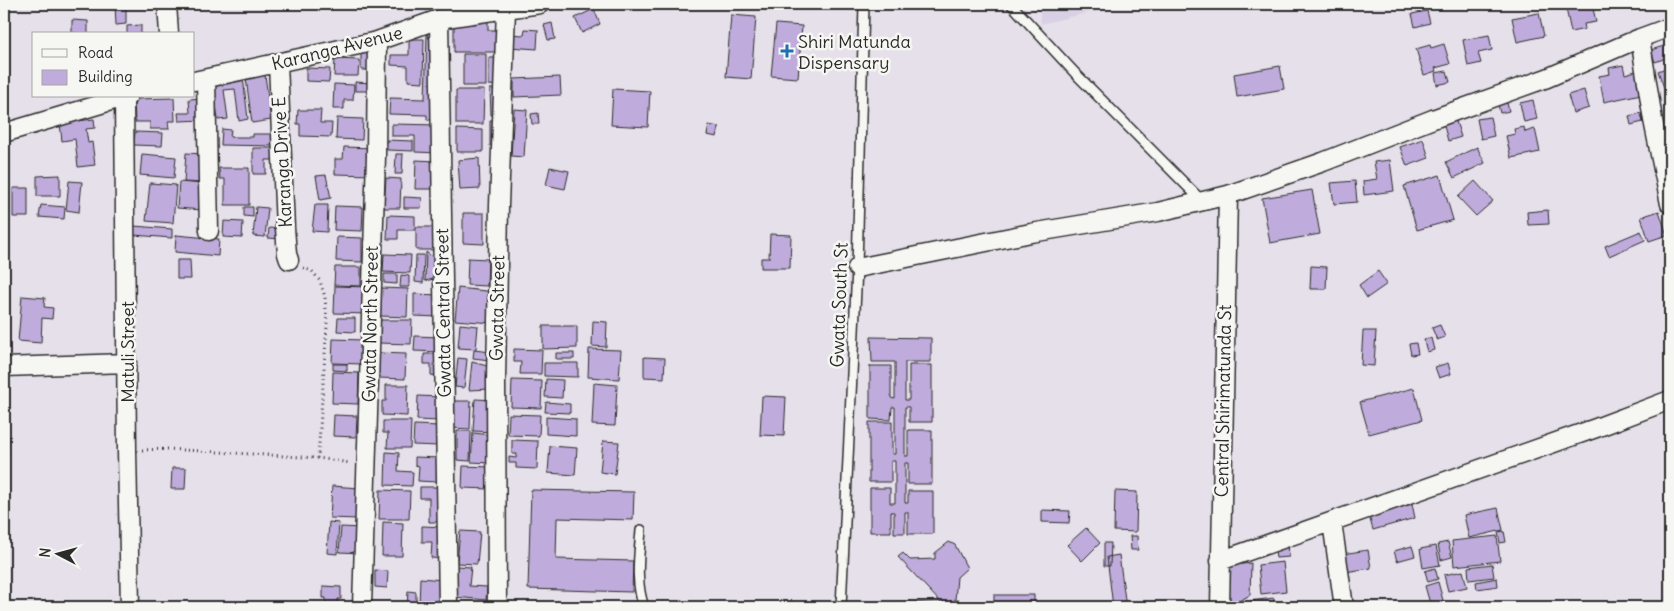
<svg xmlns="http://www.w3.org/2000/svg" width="1674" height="611" font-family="Delius,sans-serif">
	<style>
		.built { fill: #dad0e6 }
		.building { fill: #bfacdc; stroke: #2b2b2b }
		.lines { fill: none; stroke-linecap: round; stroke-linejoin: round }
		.service-casing { stroke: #2b2b2b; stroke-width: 12 }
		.minor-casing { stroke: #2b2b2b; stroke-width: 21 }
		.path { stroke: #2b2b2b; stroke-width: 3; stroke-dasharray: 1 4; stroke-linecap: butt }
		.service { stroke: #f6f6f2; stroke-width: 9 }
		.minor { stroke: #f6f6f2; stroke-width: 18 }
		.poi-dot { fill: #1f6fb2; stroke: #f6f6f2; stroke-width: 2 }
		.labels { text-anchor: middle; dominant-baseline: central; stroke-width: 5; stroke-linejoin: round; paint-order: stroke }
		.poi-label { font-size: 18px; fill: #2b2b2b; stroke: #f6f6f2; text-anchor: start }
		.street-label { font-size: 18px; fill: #2b2b2b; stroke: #f6f6f2 }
	</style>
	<rect width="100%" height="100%" fill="#e6e0eb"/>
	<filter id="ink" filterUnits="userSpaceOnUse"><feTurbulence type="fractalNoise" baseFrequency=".02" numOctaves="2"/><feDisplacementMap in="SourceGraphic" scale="10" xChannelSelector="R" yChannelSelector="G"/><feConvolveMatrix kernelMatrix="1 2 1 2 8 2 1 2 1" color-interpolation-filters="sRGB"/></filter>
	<g filter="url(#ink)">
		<path class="built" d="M1039 4H1124L1041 24Z"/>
		<path class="building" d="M126 4V24L116 25 115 5Z
			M1565 4H1592L1596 22 1584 24 1585 29 1571 32Z
			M594 9 600 24 582 33 575 18Z
			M1427 11 1430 23 1415 27 1412 14Z
			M1539 13 1544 36 1517 42 1512 18Z
			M731 15 756 17 751 79 726 77Z
			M72 20 88 21V34L72 33Z
			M454 21H488V30H500V52H454Z
			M552 23 555 39 548 40 544 25Z
			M776 24 802 26 798 78 771 76Z
			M141 25V34H127V26Z
			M525 29 538 30 537 49 509 47V34L524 35Z
			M427 34 432 45 436 120H427V115L389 114 390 98 425 99Z
			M1489 35 1492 50 1478 53 1481 63 1468 66 1463 40Z
			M409 39H424L423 82 408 81V66L391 65V55H409Z
			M1444 44 1450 64 1435 68 1436 71 1424 75 1416 49 1430 45 1431 48Z
			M1670 44V61L1669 57 1655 62 1651 50Z
			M361 51 374 52 373 70H361Z
			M463 54H486V86H463Z
			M489 58H499V86L489 85Z
			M335 59 359 60 358 76H334Z
			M1623 65 1625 74 1636 71 1641 94 1604 102 1599 76 1610 74 1609 68Z
			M1280 66 1284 89 1237 97 1234 74Z
			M306 68 330 69 329 82 306 81Z
			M1666 68 1670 82V92L1666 93 1658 71Z
			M1447 71 1450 82 1437 85 1435 73Z
			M265 75 271 120 252 123 246 78Z
			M243 77 248 119 239 121 235 89 224 90 228 119 218 120 213 81Z
			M560 77 561 95 514 97V79Z
			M355 82 374 83V91H355Z
			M334 84 354 85 353 100H344V109H333Z
			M490 89H501V115H491Z
			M613 89 650 91 648 127 611 125Z
			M456 90H484L483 124H456Z
			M1584 90 1589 108 1573 113 1568 95Z
			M174 98 175 121H168L169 129H150V122H135L134 99Z
			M203 98 204 120 179 121 178 113H190L189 99Z
			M1533 100 1537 119 1524 122 1520 103Z
			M1507 103 1509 111 1500 113 1498 104Z
			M514 109 527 110 524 157 511 156Z
			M298 110H321L320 123H332L331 137 300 136V124H297Z
			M538 113 539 124H532L531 114Z
			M1641 113 1643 122 1631 125 1629 116Z
			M1490 117 1494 136 1481 139 1477 119Z
			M337 118 363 119 362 140 336 139Z
			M1455 118 1461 137 1448 141 1443 122Z
			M94 119 95 128 86 129 88 143 92 142 95 165 78 167 75 139 62 141 60 123Z
			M490 120H501L500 147 490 146Z
			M392 124 439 125 438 153 415 152V136H392Z
			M709 125 719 127 717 137 707 135Z
			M1524 127 1525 132 1535 129 1540 152 1511 158 1506 136 1515 134 1514 129Z
			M222 129 231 130 230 137H253V134H277L276 146 221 145Z
			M457 129 483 130V152H457Z
			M135 132 163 133 162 146 134 145Z
			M1423 139 1429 158 1407 166 1400 147Z
			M387 140 413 141V151L387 150Z
			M344 147 373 148 372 175 335 174V159H343Z
			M1477 147 1485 163 1454 178 1446 162Z
			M253 148H279V160H266V174H253Z
			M186 153 205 154 203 183 184 182Z
			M142 154 176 157 174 178 140 175Z
			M396 154H403L402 174H395Z
			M479 158 480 189 460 190 458 160Z
			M416 160 436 161V189H415Z
			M1390 160 1394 191 1364 195 1363 181 1377 179 1374 162Z
			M550 167 569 171 565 189 546 185Z
			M219 168H249V205H225V179H220Z
			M60 175V196H37V176Z
			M326 175 331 198 320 200 316 176Z
			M1440 175 1453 220 1417 230 1404 186Z
			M386 178 401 179 400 208H384Z
			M69 181 82 182 79 212 66 210Z
			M1355 181 1357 202 1334 204 1331 183Z
			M1475 181 1493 201 1476 216 1458 197Z
			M179 182 204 184 202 210 177 208Z
			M150 183 176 185 173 223 146 221Z
			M13 188H28V217H13Z
			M1312 190 1320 234 1270 243 1262 198Z
			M404 197 422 198 421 208H404Z
			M41 205 65 207 64 219 39 217Z
			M315 205H328L327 232 312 231Z
			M335 206 363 207 362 231 334 230Z
			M244 207H253V217L244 216Z
			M256 207 268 208 265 237 253 236Z
			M1548 210 1549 224 1528 225 1527 212Z
			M1659 211 1667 235 1649 241 1641 217Z
			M463 213H484V244L463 243Z
			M388 215 415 216V230H398V239H387Z
			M224 221 243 222 242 238 223 237Z
			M134 226 172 229V238L134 235Z
			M416 227H439L438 250H416Z
			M269 228 281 229 280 239 268 238Z
			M1641 231 1645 240 1609 256 1605 246Z
			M770 234 791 235 790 268H761V258H769Z
			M176 235 219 239 218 256 175 252Z
			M337 237 362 238V262L336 261Z
			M426 252 434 258V279L425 281Z
			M384 254 411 255 410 273 383 272Z
			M416 255H424L423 283 415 282Z
			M468 258 488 259 487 286 467 285Z
			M177 260H190L191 279H177Z
			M1311 266 1327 267 1326 289H1310Z
			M335 267H361V286L334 285Z
			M1378 271 1387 284 1367 298 1359 285Z
			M384 274H397V284L384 283Z
			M401 275 409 276V287H400Z
			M335 286 368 287 367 314 334 313Z
			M381 288 408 289 407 317 380 316Z
			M458 288 495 292 492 323 455 320Z
			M414 294 440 295 439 317 414 316Z
			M22 296 45 298 44 307 53 308 52 319 42 318 41 343 18 341Z
			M338 318H355V332L337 331Z
			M379 320H412L411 344 379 343Z
			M593 321 607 322 606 347 592 346Z
			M460 324 478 326 476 349 458 348Z
			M1440 325 1445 337 1437 340 1432 328Z
			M543 326H577V348L543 349Z
			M1363 331H1376L1374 366 1361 365Z
			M415 336 439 337V352L414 351Z
			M871 337 931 338V362H905V400H909V365H932V422H909V407H905V456H908V430H932V484H908V463H905V503H908V491H933V534H908V512H905V533H894V512H891V532H870V488H890V503H895V461H891V482H869V422H892V454H895V407H892L891 420 870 419V366H891V398L895 399V362H872Z
			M1431 338 1434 350 1427 352 1424 340Z
			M333 339 363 340 362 364 332 363Z
			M1416 343 1418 354 1411 355 1409 344Z
			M514 349 542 350 541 374H520L521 362H514Z
			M589 349 621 350 619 379 588 377Z
			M474 350 491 352 490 360 473 358Z
			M379 353 406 354 405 379 378 378Z
			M556 353H574V359H556Z
			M424 354H439L438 376 431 375V364H424Z
			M644 357 665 358 664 378 644 377Z
			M458 358 467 359 464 388 455 387Z
			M472 362 487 366 490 389 469 390Z
			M544 363H578V377L544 376Z
			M1448 363 1451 374 1439 378 1435 367Z
			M333 364H347V371L333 370Z
			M333 372 359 373 358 404 332 403Z
			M546 379 563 380 562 398 545 397Z
			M512 380 542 381 541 408 511 407Z
			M594 383 617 385 615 426 592 425Z
			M386 385H408L407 416 382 415V401H386Z
			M1414 388 1422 420 1369 434 1360 402Z
			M418 396 440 397 439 421 417 420Z
			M762 396 786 397 784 436 760 435Z
			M475 399 495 400 494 432 473 431Z
			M452 401H471L470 429 452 428Z
			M546 402 570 404V413L545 412Z
			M509 414 540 415 539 436 508 435Z
			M334 415 357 416 356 437 333 436Z
			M546 417 576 419V436L546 434Z
			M383 421H411L410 448H387L388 433H383Z
			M414 425 440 426 439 446 413 445Z
			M457 431H471L470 461 457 460Z
			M473 433 492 435 490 463 471 462Z
			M4 435 9 436 8 454H4Z
			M512 440 538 441 537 469 516 468V463H509V457L516 458 517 454H512Z
			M603 441 619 442 615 474 600 472Z
			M550 446 577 448 575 475 548 473Z
			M386 452 399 453 398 471 413 472 412 486 385 485Z
			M415 457 439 458 441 473H437V482L418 481 419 466 415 465Z
			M463 466 491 467 490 489 462 488Z
			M172 468H186L185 489H171Z
			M332 486 359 488 358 519 330 518Z
			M420 487H443L442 522H429V498H420Z
			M380 490 410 491 409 519H379Z
			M531 490 634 492 633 520 557 518 556 559 633 561 632 592 528 589Z
			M1115 491 1137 492 1136 532 1114 531Z
			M1412 504 1415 518 1373 530 1369 516Z
			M1498 508 1503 530 1469 538 1464 515Z
			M1042 510 1070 511 1069 523 1042 522Z
			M329 522 339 523 337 554 327 553Z
			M383 522 403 523 402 556H382Z
			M422 526 446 527 445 559 431 558 432 542H422Z
			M341 527 362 528 360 553 339 552Z
			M1086 528 1100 543 1082 561 1067 545Z
			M460 531 480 532 477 564 457 563Z
			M1504 531 1506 542 1500 543 1498 532Z
			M1130 536H1137L1138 550H1131Z
			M1497 536 1500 561 1454 566 1452 541Z
			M949 542 955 545 967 568 957 577 955 600 990 603V607H902L903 602 942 604 898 557 903 553 910 560 935 559V553Z
			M1288 542 1289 557 1276 558 1274 544Z
			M1448 542 1452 557 1441 560 1438 544Z
			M1104 543H1111L1110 566H1104Z
			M1412 546 1415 556 1397 561 1394 551Z
			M1436 546 1440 565 1423 568 1420 549Z
			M1368 550 1371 568 1345 572 1342 554Z
			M1119 555 1126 607H1113L1107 557Z
			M1283 562 1286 591 1261 594 1258 565Z
			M1251 563 1250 595 1230 606 1225 566Z
			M1492 564 1494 577 1469 580 1468 567Z
			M457 566 471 567 469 586 487 587 486 600 455 597Z
			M1435 568 1438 579 1428 582 1425 571Z
			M375 570 388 571 387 588 375 587Z
			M1463 571 1467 587 1448 591 1444 575Z
			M420 578 443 580 440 607H419Z
			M1497 578 1498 586 1477 589 1476 582Z
			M1438 582 1444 604 1431 607 1425 586Z
			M323 586 341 587V599H338L337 607H325L326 598H323Z
			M408 591 416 592V607H407Z
			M994 595H1034V607H994Z
			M1274 598V607H1251L1250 601Z"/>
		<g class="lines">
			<g class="service-casing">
				<path id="service" d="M1011 4 1075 73 1202 201
					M641 530C639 556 635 582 644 607
					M841 607 857 268 864 4"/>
			</g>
			<g class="minor-casing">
				<path id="minor" d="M167 4 169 34
					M439 19 448 607
					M1640 38 1653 120 1670 204
					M278 63 285 228 287 254 289 260
					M206 79 209 231
					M194 81 377 41 439 19 540 4
					M124 97 127 450 130 607
					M4 133 128 96
					M857 268 1031 233 1158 212 1228 195 1323 162 1433 119 1547 78 1640 38 1670 27
					M4 367 127 363
					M1332 522 1344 607
					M1220 561 1596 428 1670 400
					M362 607 376 156 377 41
					M497 607 496 381 499 206 506 9
					M1220 607 1228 195"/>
			</g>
			<path class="path" d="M303 268 312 271 320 281 325 297 327 324 318 458
				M142 450 167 449 318 458 350 463"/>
			<use href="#service" class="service"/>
			<use href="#minor" class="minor"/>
		</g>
	</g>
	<path class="poi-dot" d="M784.5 43.5h5v5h5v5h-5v5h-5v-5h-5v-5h5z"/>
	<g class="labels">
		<g class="poi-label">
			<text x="798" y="41">Shiri Matunda<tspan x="798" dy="21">Dispensary</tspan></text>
		</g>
		<g class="street-label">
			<text transform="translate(337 48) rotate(-14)">Karanga Avenue</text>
			<text transform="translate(282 162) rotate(-93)">Karanga Drive E</text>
			<text transform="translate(839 305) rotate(-88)">Gwata South St</text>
			<text transform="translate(497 308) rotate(-89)">Gwata Street</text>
			<text transform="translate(443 313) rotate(-91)">Gwata Central Street</text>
			<text transform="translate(370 324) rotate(-89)">Gwata North Street</text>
			<text transform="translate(127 352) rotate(-90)">Matuli Street</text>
			<text transform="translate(1223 401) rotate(-89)">Central Shirimatunda St</text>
		</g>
	</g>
	<rect width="1674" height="611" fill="none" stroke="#f6f6f2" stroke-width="20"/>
	<rect x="10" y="10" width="1654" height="591" fill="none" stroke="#2b2b2b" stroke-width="2" filter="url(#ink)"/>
	<rect x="32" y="32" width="162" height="65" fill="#f6f6f2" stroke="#a5a5a2"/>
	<rect x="42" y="49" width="25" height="8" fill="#f6f6f2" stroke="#a5a5a2"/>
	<text x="78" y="58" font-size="15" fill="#2b2b2b">Road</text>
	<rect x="42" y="70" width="25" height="15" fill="#bfacdc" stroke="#a5a5a2"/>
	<text x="78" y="82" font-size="15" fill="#2b2b2b">Building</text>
	<g transform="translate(58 554) rotate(276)" stroke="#f6f6f2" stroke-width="4" paint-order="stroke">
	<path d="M0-4L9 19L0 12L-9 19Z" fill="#2b2b2b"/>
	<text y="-8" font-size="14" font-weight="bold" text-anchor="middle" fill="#2b2b2b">N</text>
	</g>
</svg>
